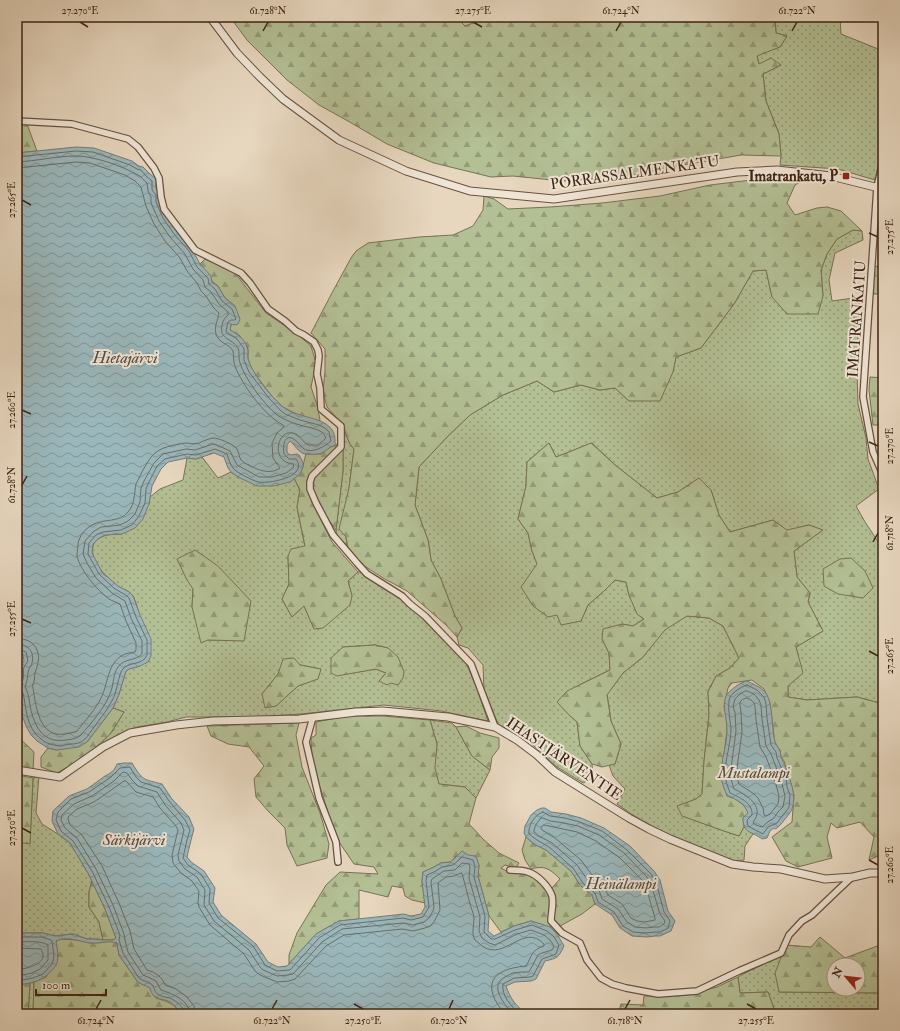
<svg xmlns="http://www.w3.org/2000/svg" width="900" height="1031" font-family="'IM FELL Double Pica',serif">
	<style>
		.grass { fill: url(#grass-dots); stroke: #797254; fill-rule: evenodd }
		.forest { fill: url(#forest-firs); stroke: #797254; fill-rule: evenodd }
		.water { fill: url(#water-waves); stroke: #767c79 }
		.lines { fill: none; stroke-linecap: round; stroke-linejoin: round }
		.shore { stroke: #6c6e68; stroke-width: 1 }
		.minor-casing { stroke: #695140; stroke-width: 8 }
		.tertiary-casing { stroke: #695140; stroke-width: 9 }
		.minor { stroke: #efe5d5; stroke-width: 5.5 }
		.tertiary { stroke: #efe5d5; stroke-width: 7 }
		.ticks { fill: none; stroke: #3f2415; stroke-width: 1.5 }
		.poi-dot { fill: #8f2418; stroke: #efe5d5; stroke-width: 1.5 }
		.labels { text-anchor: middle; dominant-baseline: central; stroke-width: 4; stroke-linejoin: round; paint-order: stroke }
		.street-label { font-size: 15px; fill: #3f2415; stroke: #efe5d5 }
		.poi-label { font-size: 15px; font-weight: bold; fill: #3f2415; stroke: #efe5d5; text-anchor: end }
		.water-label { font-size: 16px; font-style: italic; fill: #56493e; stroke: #efe5d5 }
		.neatline { fill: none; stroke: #3f2415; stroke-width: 1.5 }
		.ticks-label { font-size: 10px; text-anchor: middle; fill: #3f2415 }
	</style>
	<defs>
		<pattern id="grass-dots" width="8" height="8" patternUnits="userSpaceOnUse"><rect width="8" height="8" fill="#b3bf94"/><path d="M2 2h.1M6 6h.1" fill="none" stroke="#939b78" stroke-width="1.8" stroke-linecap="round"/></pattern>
		<pattern id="forest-firs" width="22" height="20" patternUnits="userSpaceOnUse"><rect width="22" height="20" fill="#b3bf94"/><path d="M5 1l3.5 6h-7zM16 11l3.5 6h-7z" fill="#939b78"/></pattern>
		<pattern id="water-waves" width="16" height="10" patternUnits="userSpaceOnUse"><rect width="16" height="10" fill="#9ab7bb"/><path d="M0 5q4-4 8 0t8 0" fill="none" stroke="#7f9597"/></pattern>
	</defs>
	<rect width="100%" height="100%" fill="#e7d7bf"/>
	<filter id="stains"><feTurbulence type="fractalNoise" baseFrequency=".005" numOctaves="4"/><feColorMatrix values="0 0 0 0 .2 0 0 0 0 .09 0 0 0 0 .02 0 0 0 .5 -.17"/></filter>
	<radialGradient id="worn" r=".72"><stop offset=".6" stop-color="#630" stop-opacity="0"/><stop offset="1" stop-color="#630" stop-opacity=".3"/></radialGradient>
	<path class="grass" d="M456 17H483L482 20 465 26Z
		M775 17H840L841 34 883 51V145L875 180 838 169 780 165 781 156 779 134 766 101 763 74 781 65 759 64 757 55 780 47 787 36 776 33Z
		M853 230 862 231 863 240 835 253 829 280 832 301 861 297 860 327 857 373 858 404 866 438 868 459 879 489 856 506 865 522 883 549V704L857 697 807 700 788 697V686L798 655 796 647 811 638 823 631 808 602 810 593 797 577 794 551 823 530 808 525 787 531 773 520 730 532 719 515 711 490 699 478 678 492 657 498 615 465 592 443 556 457 549 443 527 462 526 486 518 519 528 533 532 551 561 624 581 621 588 605 604 591 615 580 626 582 629 595 644 619 633 626 622 624 602 639 609 653 610 670 579 685 568 714 577 722 580 746 592 764 593 778 583 783 557 767 526 739 498 724 484 689 483 665 468 648 459 645 457 637 462 628 455 616 441 579 431 560 428 540 415 505 419 467 447 437 470 415 503 395 537 381 554 392 581 385 600 390 615 388 629 401 673 372 676 357 701 348 734 304 753 271 766 270 772 297 823 296 821 270 827 254 837 239Z
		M346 435 350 444 354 449 349 488 346 537 347 545 337 536 336 530 343 471V436Z
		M202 457 218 478 231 472 238 477 290 482 294 478 300 490 297 507 305 547 288 556 289 584 282 599 292 617 304 606 314 628 352 596 348 581 358 572H362L407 603 466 663 476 686 488 721 441 711 384 705 301 714 256 717H186L167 722 137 727 128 730 107 743 102 742 111 733 124 712 113 708 119 694 126 671 129 669 140 666C140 645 143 614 133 596 129 590 123 590 118 586 104 577 77 546 104 536 109 534 116 534 122 534L149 504 150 497 160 489 183 480 187 458 196 459ZM193 589 243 640H208L192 607ZM375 645 388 648 387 685 382 677 386 673 376 669 358 672 343 647ZM300 665 321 669 317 679 298 686 276 706 262 694 278 674Z
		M687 616 709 618 723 626 739 658 730 668 716 676 708 691 709 715 704 761 702 794 696 799 678 806 683 816 724 831 739 836 744 827 753 834 745 846 744 860 732 861C693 844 651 830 617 804L625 789 613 776 609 765 615 764 621 744 611 721 607 694 623 673 643 657 664 630Z
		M430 720 452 723 456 727 472 756 490 770 476 798 465 787 439 784 434 768 437 744Z
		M39 776 36 813 42 824 58 834 70 843 88 873 92 881 89 892V907L99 922 103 940 94 939H87L73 934 55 936 43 933H17V842L30 843 33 778Z
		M783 954 779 992 883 993V1014H776L768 992 740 993 738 977 753 969Z
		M34 982 33 1014H28L30 983Z"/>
	<path class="forest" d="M230 17H456L465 26 482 20 483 17H775L776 33 787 36 780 47 757 56 759 64 771 58 781 65 763 74 766 101 779 134 781 156 741 155 683 165 629 176 562 181 513 176 491 177 434 163 387 144 348 121 319 105 287 80 247 40Z
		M17 123 27 124 37 151 17 153Z
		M776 177 804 180 795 185 787 203 795 215 817 208 827 207 841 211 862 231 853 230 837 239 827 254 821 270 823 296 818 314H787L772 297 766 270 753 271 734 304 701 348 676 357 673 372 660 401H629L615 388 600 390 581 385 554 392 537 381 503 395 470 415 447 437 419 467 415 505 428 540 431 560 441 579 455 616 462 628 457 637 446 625 407 591 383 578 363 565 348 547 346 537 339 529 349 488 354 449 350 444 346 435 344 426 327 407 323 391 325 371V349L311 333 333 291 351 258 356 251 368 243 419 237 453 235 473 226 483 210 484 196 494 199 508 209 550 207 602 203 660 196 710 185Z
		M877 199 883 201V239L874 238Z
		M205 259 235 273 266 313 298 335 311 346 316 363 311 387 318 408 320 421 302 417 283 407 271 395 252 370 248 359V348L239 335 230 330 235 306 225 298 218 286 212 281 200 264Z
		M872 266 883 267V294H870Z
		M870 377 883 378V425H873L869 390Z
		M549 443 556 457 569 452 591 443 615 465 657 498 678 492 699 478 711 490 719 515 730 532 773 520 787 530 809 525 823 530 794 551 797 577 810 593 808 602 823 631 796 647 803 673 788 686V697L807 700 857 697 883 704V854L869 860 874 837 860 822 837 828 831 823 827 837 832 858 798 867 786 861 772 837 792 822 794 795 784 761 781 756 780 750 775 744 770 703 764 689 752 680 732 683 728 688 724 707 726 713 727 730 721 777 727 796 734 798 745 806 749 813 743 818 744 827 739 836 724 831 682 816 677 806 696 799 702 794 704 761 709 715 708 692 716 676 730 668 739 658 723 626 709 618 687 616 665 630 643 657 623 673 607 695 611 721 621 744 615 764 602 767 592 764 580 746 577 722 568 714 557 702 567 691 610 670 609 653 602 639 603 629 622 624 633 626 644 619 637 614 629 595 626 582 615 580 604 591 588 605 581 621 561 625 557 615 548 617 533 606 521 587 537 564 532 551 528 533 518 519 526 486 527 462Z
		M335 445 337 446 336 449 308 483 312 502 332 542 358 572 348 581 352 596 350 605 323 628 314 629 304 606 292 617 282 599 289 584 288 556 291 549 305 546 297 507 300 490 294 478C305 470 302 466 306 454H321L324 452 327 448Z
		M343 449V471L336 530C328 518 305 492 314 477 315 474 318 472 320 470 328 460 333 456 343 449Z
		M195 550 218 566 251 601 244 641 208 640 201 643 192 607 193 589 187 580 177 559Z
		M851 558 865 571 873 588 863 598 838 594 824 586 823 569 840 559Z
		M375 645 388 648 398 657 404 672 403 678 398 685 391 683 387 685 379 681 386 673 376 669 337 676 331 673V658L343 647Z
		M294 658 300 665 321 669 318 679 298 686 276 706 265 708 262 694 278 674 283 659Z
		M113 708 124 712 111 733 88 755 57 773 41 767V757L48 748 57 750 87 742Z
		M348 716H383L430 720 437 744 435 768 439 784 465 787 476 798 469 824 484 840 499 853 519 863 516 868 505 865 501 868 510 873H528L537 880 545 890 552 888 560 879C550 869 545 865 531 869L525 860 522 850 526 837 534 844 546 850 571 871 580 885 592 895 595 904 582 914 560 926 550 927 531 921 514 926 501 932 489 916 478 876 479 865 456 856 451 862 441 863 434 867 423 872 422 881 425 903 412 900 405 896 403 888 392 886 388 897 359 890V919L339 921 316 934 289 964V955L297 933 326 885 340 872 378 874 374 867 354 864 339 842 328 812 319 784 312 756 311 738 316 735V722Z
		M299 723 296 735 302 767 320 813 329 844 327 858 297 866 287 845 285 828 268 811 256 797 254 779 264 766 249 747 228 744 211 736 207 726Z
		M466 726 480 733 499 738V748L492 757 490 770 472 756 456 727Z
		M17 736 34 752 33 770 17 766Z
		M17 775 33 778 30 844 17 842Z
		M92 881 105 909 116 938 113 940H103L99 922 89 907V892Z
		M883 926V993L779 992 775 973 786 945 811 947 820 937 845 958 880 945ZM834 965H858V989H834Z
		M60 939 78 940 90 943 113 941 117 943 119 955 137 981C140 984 142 984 146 985 151 987 153 994 156 998 169 1002 173 1003 182 1014H33L34 982 46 977 58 956 56 941Z
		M738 977 740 993 768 992 776 1014H618L621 1004 643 1005 644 996 687 995 717 987Z
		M30 983 28 1014H17V985Z"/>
	<path class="water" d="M76 147 94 148 132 161 139 166 143 167 149 173 156 179V189L160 193 167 216 177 232 192 249 200 264 211 276 212 282 218 286 225 298 235 306 240 319 238 324 235 325 231 324 230 330C237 334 245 339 247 347 249 351 247 355 248 359 249 362 251 367 253 370 260 383 271 396 282 406 298 421 337 414 335 443L339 446 336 449 337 446 335 445C330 447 328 449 324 452 320 455 306 455 302 453 297 450 294 444 290 441L287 445V453L291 455 297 454 299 455 303 462V467L300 474 290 482 273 486H257L238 477 231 472 228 468 224 457 214 453 196 459 187 458 168 462 161 469 152 486 149 504 143 519 135 528 122 534 105 535 99 538 93 544 92 553 102 572 118 586 129 592 133 596 140 615 151 639V656L148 662 140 666 129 669 126 671 119 694 113 708 87 742 79 747 57 750 48 748 37 741 31 735 26 726 22 715 19 694V682L20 670V666L24 661 23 655 20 653 17 654V153Z
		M747 681C755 685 762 687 767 695 772 703 772 726 774 737 775 745 777 745 780 751 781 753 780 755 781 757 787 771 798 794 792 809 792 811 779 827 777 828 773 830 774 827 771 830 769 832 768 836 767 838L762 839C752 831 743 834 743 818L748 813C744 803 737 799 727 796 725 790 721 782 721 775 721 760 727 745 727 730 727 719 722 705 726 696 729 690 741 682 747 681Z
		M124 763H132C143 781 143 779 162 784L172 799 189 817 194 829 191 840 187 857 191 862 204 871 215 888 213 902 221 915 256 944 268 962 278 967 287 966 316 934 339 921 404 914 411 916 421 914 425 907 422 881 423 872 434 867 441 863 451 862 462 851 468 855 476 856 479 865 478 876 489 916 488 931 494 936 514 926 531 921 550 927 557 934 564 946C558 958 558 958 545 961L536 979 531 981 515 982 506 986C510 998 517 1009 529 1014H182C178 1010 175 1005 170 1002 160 997 153 1001 150 988 145 985 141 985 137 981L119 955 117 943C108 940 100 944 91 943 80 942 66 935 56 941 57 948 59 957 57 963 56 966 53 969 51 971 42 982 31 983 17 985V933H43L55 936 73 934 87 939H94L103 940H113L116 938 105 909 88 873 70 843 58 834 52 821 53 811 69 796 87 789 105 776 109 774 114 770 117 764Z
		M542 808H545L551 812 566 814 581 818 604 828 630 846 654 871 660 880 668 911 675 921 671 931 660 936H655L647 937 632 936 620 928 612 915 595 904 592 895 580 885 571 871 546 850 534 844 526 837 524 833 525 826 531 815 537 810Z"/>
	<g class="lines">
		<path class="shore" d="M17 157 76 151 93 152 130 165 137 169 141 170 146 176 152 181V190L156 195V202L163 218 174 234 189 251 197 267 208 278 209 284 215 289 222 301 232 309 236 319 235 320H231L228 322 226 331 228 334 236 338 243 347 244 349V360L249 372 268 397 280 410 285 414 300 420 319 425 325 428 329 432 331 441C326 446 312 454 304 449 300 446 297 440 292 438 283 435 283 449 284 454L289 459H296C309 477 269 484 258 482 252 480 237 473 233 468 230 465 229 459 227 454L215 449 196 455 187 454 165 459 157 466 148 484 146 489 145 503 139 516 132 525 121 530 103 532 96 535 89 543 88 554 99 574 115 589 126 595 129 598 136 617 147 640V655C143 666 128 661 122 670 119 675 118 684 116 690 115 695 113 700 110 704 106 712 99 720 94 727 91 731 88 736 85 739 81 743 76 744 71 744 56 747 46 746 35 733 26 722 26 706 23 693L20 690H17
			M17 162C37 161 56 156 76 156 94 156 122 166 138 175 141 176 144 181 147 183L148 191 151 197V203L159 221 170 237 185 254 193 269 203 280 205 287 211 292 219 304 228 312V315C225 318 223 320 222 325 219 340 232 338 238 348 240 352 238 358 240 363 245 379 264 404 277 415 283 419 292 423 300 425 308 428 323 428 326 438L318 445H308C303 442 299 434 293 433 277 429 270 462 293 464L294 467 286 473 272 477H259L237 465 230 451 217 445 213 444 195 450 186 449 163 454 154 463 144 481 141 488 140 502 135 514 128 521 120 525 101 527 93 532 85 541 83 554 87 563 96 578 112 593 125 601 131 618 142 641V654C136 661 124 658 118 667 113 674 114 683 111 691 106 707 91 723 81 735 76 739 72 739 66 740 47 743 37 732 32 714 29 705 30 695 25 687 28 680 27 675 29 669 30 667 32 665 32 663 35 652 28 644 17 645
			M17 168 76 162 90 163 125 175 135 181 141 187 146 206 154 224 165 241 180 258 187 271 197 283 201 291 206 296 213 307 219 313C218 320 214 326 216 334 219 344 229 343 233 351 234 355 233 361 235 366 242 385 265 416 283 425L284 427 277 433 272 443 273 458 280 468C270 475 258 470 249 465 246 464 243 462 241 460 239 457 239 452 237 449 233 444 219 438 213 438 206 439 201 443 195 444 192 444 189 443 186 443 182 443 178 445 174 445 156 449 152 454 143 470 141 475 138 479 136 484 134 494 135 504 128 512 120 523 104 518 92 525 85 529 79 536 78 544 78 547 77 552 77 556 80 570 97 590 109 599 112 601 116 602 120 604L126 621 136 643V650L135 652C131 653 126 653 123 655 107 663 108 685 101 698 96 709 84 722 77 731 73 733 69 733 65 734 39 738 36 707 33 688 32 685 33 685 34 682 35 678 34 674 36 670 38 663 40 657 37 650 34 642 25 638 17 639
			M17 650H21L26 652 28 661C27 663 25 665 24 667 22 673 27 682 17 684
			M747 685 757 690 764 697 766 704 767 718 771 745 776 752 777 758 786 778 787 787 790 795 789 807 787 810 782 816 777 823 768 827 763 834 748 826 747 820 752 815C753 803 739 797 730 793 728 787 725 780 725 775 725 759 731 744 731 728 730 720 727 704 730 697 732 693 742 686 747 685Z
			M745 691H747L754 694 759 700 761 705 762 719 766 746 771 754 773 759 781 780 785 796 783 807 778 812 773 819 769 821 762 827 756 825 753 823C754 820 757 817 757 814 759 802 743 793 734 789L730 776 736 731 735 712 733 707 735 699 739 695Z
			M747 698 751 700 754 703 755 706 756 720 760 747 766 757 775 781 779 796 778 804 770 814 766 816 764 815 763 808 758 798 754 794 739 784 736 775 742 732 741 712 740 706V702L742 700Z
			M543 812 550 816 565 818 580 822 602 831 627 850 651 874 656 882 664 912 670 921 668 928 660 932H655L646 933 633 932 623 926 614 912 598 902 595 893 583 883 573 868 549 847 537 840 529 834C528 826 534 815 543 812Z
			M541 818H543L550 821 564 823 578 826 599 835 624 853 647 877 651 884 660 914 665 921 664 924 659 927H654L646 928 635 927 627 922 618 909 602 899 599 890 587 879 577 865 552 843 539 836 534 832C534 827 538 821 541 818Z
			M544 825 577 832 596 841 620 858 642 880 646 887 655 918V920L645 922 637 921 631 918 622 904 608 895 603 885 592 875 581 860 555 838 542 830 541 828Z
			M17 937H42L51 940 52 941 54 956 53 961 52 964 43 974 33 978 17 981
			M17 942C26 942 40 940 48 945V960L40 969 32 973 17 976
			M17 948 41 949C50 964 28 968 17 970
			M185 1014C184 1007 176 1001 170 998 166 997 161 997 158 994 154 992 155 989 153 986 150 981 144 982 139 978L123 953 119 940 120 935 109 907 92 871 73 841 61 831 56 820 58 812 71 799 89 792 111 777 120 768 130 767 136 777 141 782 160 788 169 801 185 820 190 830 187 840 183 858 188 865 201 874 210 889 209 903 218 918 253 946 265 965 277 971 290 970 319 938 340 925 403 918 411 920 423 917 429 907 426 881 427 875 436 871 442 867 453 865 462 857 473 860 475 866 474 877 485 916 484 932 491 939H495L515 930 532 925 547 931 554 937 559 945 556 954 542 959 533 976 530 977 514 978 503 984C501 996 512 1006 519 1014
			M190 1014C189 1000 173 994 161 990L156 981 150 978 143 975 128 952 125 940 124 934 113 905 96 869 77 838 65 828 61 820 62 815 74 804 92 796 114 781 123 772 127 773 132 780 138 786 157 792 165 805 181 823 184 830 178 855 179 861 185 869 197 877 205 890 204 905 214 921 249 950 260 967 263 970 277 976 288 975 293 974 322 942 342 929 403 923 413 925 424 922 429 918 433 911 434 907 431 882 432 879 444 871 455 870 462 863 469 864 470 867 469 878 480 917 479 931 482 938 489 943 495 945 517 934 531 930 544 935 550 940 554 946 552 950 542 953 538 955 529 972C524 972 519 972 513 973 510 974 507 976 505 977 488 986 505 1005 513 1014
			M196 1014 194 1006 187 997 176 989 165 985 162 979 159 976 153 972 147 970 134 949 130 931 119 903 102 866 82 835 70 825 68 819V817L77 809 94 802 124 781H126L136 792 153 797 160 808 176 826 178 830 172 855 173 863 181 873 192 881 199 891 198 903 199 907 210 925 244 954 255 971 260 975 277 982 289 981 295 979 326 946 344 935 402 929 413 931 425 928 430 926 434 922 440 910 438 883 446 877 454 876 461 873H462C465 883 467 894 470 904 471 908 474 914 474 918 474 926 471 933 475 940 477 942 480 944 482 946 505 962 523 922 544 944V946C531 950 532 956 526 966 490 969 481 986 505 1014"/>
		<g class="minor-casing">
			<path id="minor" d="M17 121 72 124 128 139 138 147 154 168 159 178 161 197 164 209 195 250 241 273 250 283 268 309 285 321 296 331 304 335 314 342 318 350 319 356 317 374 320 388 321 409 341 426V447L312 476 310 482V489L316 503 333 535 357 563 367 574 402 596 410 604 425 616 471 664 495 727
				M883 162 877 187 863 397 873 452 883 475
				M313 717 306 742 319 798 336 842 338 862
				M510 870C515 870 523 870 528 872 538 875 549 887 552 896 554 904 551 913 551 921L562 933 580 943 587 960 601 978 612 984 626 988 658 994 697 991 739 971 781 953 789 935 802 921 812 915 837 891 852 877"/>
		</g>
		<g class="tertiary-casing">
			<path id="tertiary" d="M210 17 237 53 260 77 283 99 339 140 406 171 470 191 554 199 737 172 777 170 831 176 883 189
				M17 770 60 777 103 747 130 733 176 725 213 721 299 719 356 712 383 711 448 717 495 727 517 740 537 755 555 772 629 818 649 829 670 839 732 864 753 867 781 869 825 879 853 877 870 873H883"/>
		</g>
		<use href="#minor" class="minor"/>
		<use href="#tertiary" class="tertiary"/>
	</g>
	<path class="ticks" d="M80 22 88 27M473 22 482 27M263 31 268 22M616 31 621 22M792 31 797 22M22 200 31 205M869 233 878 237M22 410 31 414M869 442 878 446M22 485 27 476M873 542 878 533M22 619 31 623M869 651 878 656M22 828 31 833M869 860 878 865M354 1004 363 1009M747 1004 756 1009M96 1009 101 1000M272 1009 277 1000M449 1009 453 1000M625 1009 630 1000"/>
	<rect class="poi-dot" x="842" y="172" width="8" height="8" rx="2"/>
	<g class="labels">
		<g class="street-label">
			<text transform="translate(635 173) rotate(-8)">PORRASSALMENKATU</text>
			<text transform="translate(857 319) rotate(-86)">IMATRANKATU</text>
			<text transform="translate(564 759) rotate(34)">IHASTJÄRVENTIE</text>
		</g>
		<g class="poi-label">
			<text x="838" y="176">Imatrankatu, P</text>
		</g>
		<g class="water-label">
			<text x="125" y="358">Hietajärvi</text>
			<text x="754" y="773">Mustalampi</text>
			<text x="134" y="840">Särkijärvi</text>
			<text x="621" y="884">Heinälampi</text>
		</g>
	</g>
	<rect width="900" height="1031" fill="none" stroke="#e7d7bf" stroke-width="44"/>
	<g transform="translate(846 977) rotate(298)"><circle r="19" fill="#efe5d5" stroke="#a99888"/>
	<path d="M0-3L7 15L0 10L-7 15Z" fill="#8f2418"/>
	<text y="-6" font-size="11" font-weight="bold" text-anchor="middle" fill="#3f2415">N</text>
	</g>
	<path d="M36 989v6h70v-6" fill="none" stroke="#3f2415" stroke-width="2"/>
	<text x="42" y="989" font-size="12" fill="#3f2415" stroke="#efe5d5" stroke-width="3" paint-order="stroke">100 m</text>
	<rect x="22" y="22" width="856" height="987" class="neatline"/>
	<g class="ticks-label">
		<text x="80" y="14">27.270°E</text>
		<text x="268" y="14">61.728°N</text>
		<text x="473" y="14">27.275°E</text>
		<text x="621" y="14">61.724°N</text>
		<text x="797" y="14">61.722°N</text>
		<text transform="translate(11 200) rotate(-90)" y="4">27.265°E</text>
		<text transform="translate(889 237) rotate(-90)" y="4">27.275°E</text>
		<text transform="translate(11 410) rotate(-90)" y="4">27.260°E</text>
		<text transform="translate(889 446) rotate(-90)" y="4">27.270°E</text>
		<text transform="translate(11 485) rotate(-90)" y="4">61.728°N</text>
		<text transform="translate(889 533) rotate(-90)" y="4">61.718°N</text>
		<text transform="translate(11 619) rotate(-90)" y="4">27.255°E</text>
		<text transform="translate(889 656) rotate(-90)" y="4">27.265°E</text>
		<text transform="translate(11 828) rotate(-90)" y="4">27.250°E</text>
		<text transform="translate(889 865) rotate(-90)" y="4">27.260°E</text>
		<text x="96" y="1024">61.724°N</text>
		<text x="272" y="1024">61.722°N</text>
		<text x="363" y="1024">27.250°E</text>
		<text x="449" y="1024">61.720°N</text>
		<text x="625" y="1024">61.718°N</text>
		<text x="756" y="1024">27.255°E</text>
	</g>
	<rect width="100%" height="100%" filter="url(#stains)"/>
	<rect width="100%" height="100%" fill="url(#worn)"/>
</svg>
